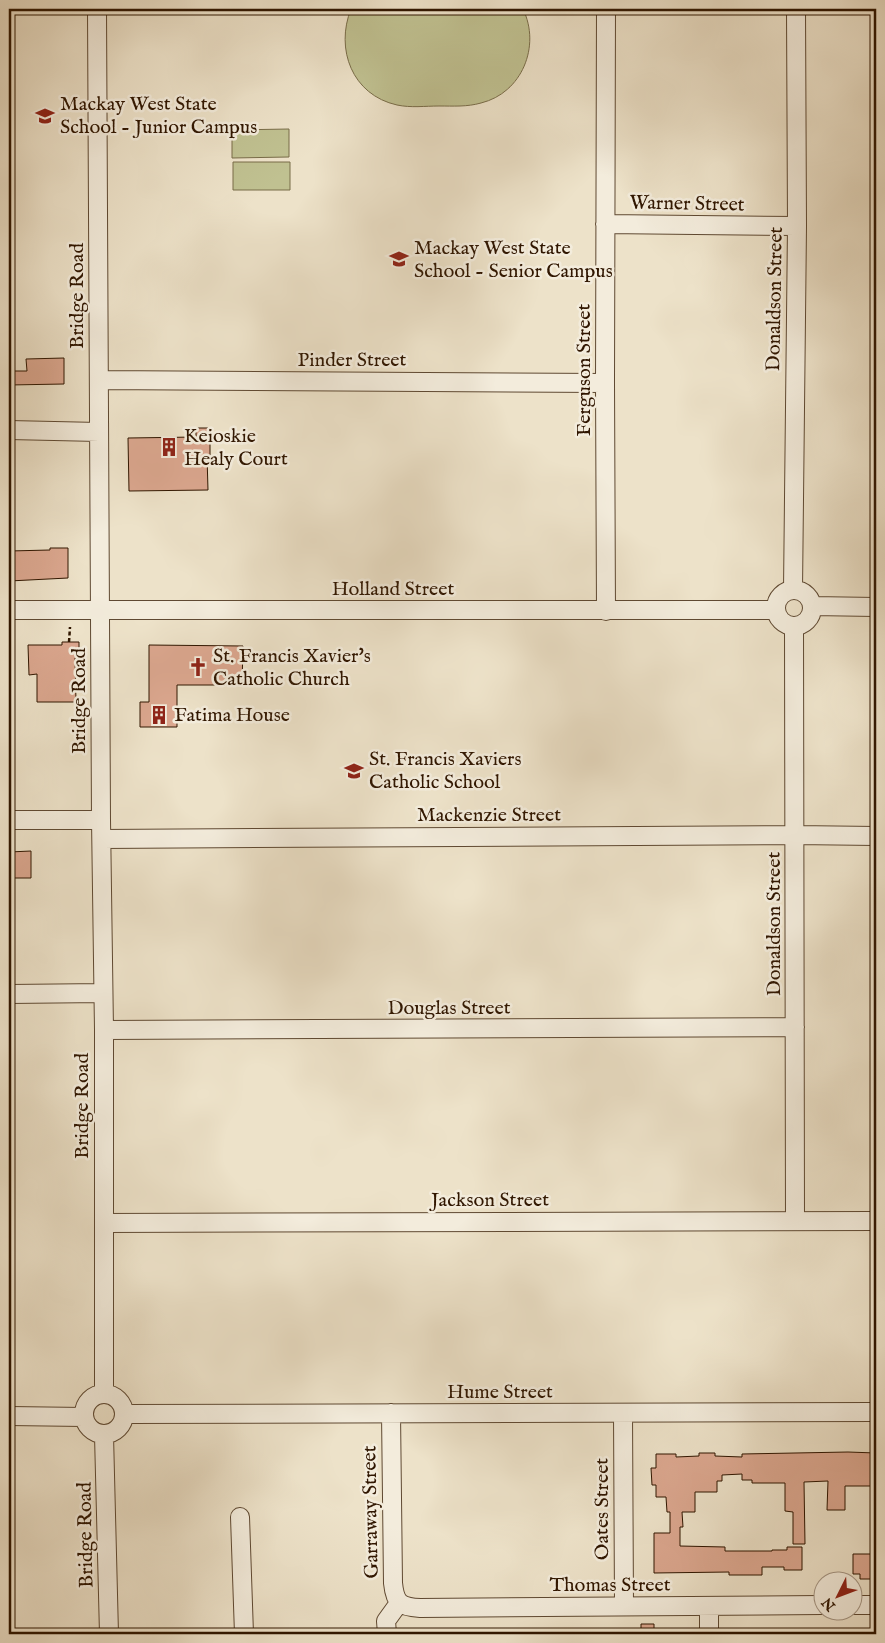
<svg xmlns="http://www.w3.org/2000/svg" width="885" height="1643" font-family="'IM FELL English',serif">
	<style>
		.green { fill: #c0c191; stroke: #786c48 }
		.building { fill: #dba78f; stroke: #301600 }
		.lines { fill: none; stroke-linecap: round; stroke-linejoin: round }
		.minor-casing { stroke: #5f4932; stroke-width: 20 }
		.path { stroke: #301600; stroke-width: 2.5; stroke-dasharray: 4 2.5; stroke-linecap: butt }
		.minor { stroke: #f3ecdc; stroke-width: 18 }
		.labels { text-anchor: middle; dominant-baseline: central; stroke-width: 5; stroke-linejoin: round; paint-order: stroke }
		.poi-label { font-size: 20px; fill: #301600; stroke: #f3ecdc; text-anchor: start }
		.street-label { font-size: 20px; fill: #301600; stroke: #f3ecdc }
	</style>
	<rect width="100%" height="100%" fill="#ede2c9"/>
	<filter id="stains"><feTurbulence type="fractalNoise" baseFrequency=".004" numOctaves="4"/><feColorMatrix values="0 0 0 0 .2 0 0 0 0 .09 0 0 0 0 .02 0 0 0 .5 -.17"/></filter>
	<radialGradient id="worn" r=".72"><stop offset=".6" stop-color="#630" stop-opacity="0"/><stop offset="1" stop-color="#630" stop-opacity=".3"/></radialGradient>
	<path class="green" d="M351 9H523C541 46 522 93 481 103 467 107 453 106 439 106 425 106 411 108 397 105 352 95 335 49 351 9Z
		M289 129V157L232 158V130Z
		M233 162H290V190H233Z"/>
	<path class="building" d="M64 358V384L9 385V371H27L26 359Z
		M196 428H210V456H207L208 490 129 491 128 438 196 437Z
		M50 548H68V578L9 581V551L50 550Z
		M62 642H79V658H75L76 702H37V674L29 675 28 645H62Z
		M149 645 243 646 242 685H177V727H140V702H149Z
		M31 851V878H10L9 852Z
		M848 1452 876 1453V1486H845V1510H827L828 1481 804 1482 805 1544H793V1512L785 1511V1483H752V1480H742V1474L722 1475V1481H717V1492H695V1512H682L683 1527H680V1546L725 1547V1551H772V1550H787V1547H802V1570H784V1567H762V1575H729V1572L654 1573V1533H670V1512H667L666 1497H656V1485H652L651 1468H656V1454H676V1457L699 1456V1453H715V1456L742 1457V1454Z
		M853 1554H876V1575H872V1579H860V1574H853Z
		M641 1624H654V1634H641Z"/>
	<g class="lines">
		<g class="minor-casing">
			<path id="minor" d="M97 9 101 820 104 1030V1394
				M606 9 605 383 606 611
				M605 224 797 226
				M99 380 605 383
				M9 430 99 432
				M793 590 797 226 796 9
				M776 608a18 18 0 1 1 36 0a18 18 0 1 1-36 0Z
				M812 606 876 607
				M9 610H776
				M794 626 795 1221
				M9 820H101
				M102 839 795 835 876 836
				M9 994 103 993
				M104 1030 795 1027
				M104 1223 876 1221
				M84 1414a20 20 0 1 1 40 0a20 20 0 1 1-40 0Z
				M391 1413 393 1583C395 1603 400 1607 420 1608L822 1605
				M623 1413 624 1605
				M124 1414 876 1412
				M9 1416 84 1417
				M104 1435 109 1634
				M240 1517 244 1634
				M852 1605H876
				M709 1606V1634
				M387 1634 386 1621 399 1603"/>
		</g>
		<path class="path" d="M69 642 70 627"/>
		<use href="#minor" class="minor"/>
	</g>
	<defs>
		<g id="school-bare" transform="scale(1.5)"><path d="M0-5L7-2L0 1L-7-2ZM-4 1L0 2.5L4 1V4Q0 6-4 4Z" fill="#8f2418" stroke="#f3ecdc" stroke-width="2.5" paint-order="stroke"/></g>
		<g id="building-bare" transform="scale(1.5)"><path d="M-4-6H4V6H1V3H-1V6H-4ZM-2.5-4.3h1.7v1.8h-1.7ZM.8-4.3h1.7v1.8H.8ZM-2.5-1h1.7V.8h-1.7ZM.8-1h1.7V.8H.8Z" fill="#8f2418" stroke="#f3ecdc" stroke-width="2.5" paint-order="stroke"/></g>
		<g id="church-bare" transform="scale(1.5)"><path d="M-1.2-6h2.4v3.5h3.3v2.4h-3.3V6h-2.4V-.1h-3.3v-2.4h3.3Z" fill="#8f2418" stroke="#f3ecdc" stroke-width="2.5" paint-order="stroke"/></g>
	</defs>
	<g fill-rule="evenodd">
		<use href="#school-bare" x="45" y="116"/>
		<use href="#school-bare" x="399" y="259"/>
		<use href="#building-bare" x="169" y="447"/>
		<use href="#church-bare" x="198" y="667"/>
		<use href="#building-bare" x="159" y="715"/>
		<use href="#school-bare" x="354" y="771"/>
	</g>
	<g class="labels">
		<g class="poi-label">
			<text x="60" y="104">Mackay West State<tspan x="60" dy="23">School - Junior Campus</tspan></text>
			<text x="414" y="248">Mackay West State<tspan x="414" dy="23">School - Senior Campus</tspan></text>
			<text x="184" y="436">Keioskie<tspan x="184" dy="23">Healy Court</tspan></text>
			<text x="213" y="656">St. Francis Xavier's<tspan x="213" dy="23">Catholic Church</tspan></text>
			<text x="174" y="715">Fatima House</text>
			<text x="369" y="759">St. Francis Xaviers<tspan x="369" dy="23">Catholic School</tspan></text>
		</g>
		<g class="street-label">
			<text transform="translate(687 204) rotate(1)">Warner Street</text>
			<text transform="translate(77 296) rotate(-90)">Bridge Road</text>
			<text transform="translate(775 299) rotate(-89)">Donaldson Street</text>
			<text x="352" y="360">Pinder Street</text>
			<text transform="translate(584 370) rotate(-90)">Ferguson Street</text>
			<text x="393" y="589">Holland Street</text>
			<text transform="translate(79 701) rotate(-90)">Bridge Road</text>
			<text x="489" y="815">Mackenzie Street</text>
			<text transform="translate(774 924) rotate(-90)">Donaldson Street</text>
			<text x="449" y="1008">Douglas Street</text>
			<text transform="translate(82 1106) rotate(-90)">Bridge Road</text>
			<text x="490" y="1200">Jackson Street</text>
			<text x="500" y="1392">Hume Street</text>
			<text transform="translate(602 1509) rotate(-90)">Oates Street</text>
			<text transform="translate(371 1512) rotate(-91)">Garraway Street</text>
			<text transform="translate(86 1535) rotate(-91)">Bridge Road</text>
			<text x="610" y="1585">Thomas Street</text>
		</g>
	</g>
	<rect width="885" height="1643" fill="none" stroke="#ede2c9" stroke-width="30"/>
	<rect x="10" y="10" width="865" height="1623" fill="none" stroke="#301600" stroke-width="2.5"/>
	<rect x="15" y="15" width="855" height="1613" fill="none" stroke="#301600"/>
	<g transform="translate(838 1596) rotate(228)"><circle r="24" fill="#f3ecdc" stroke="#a59684"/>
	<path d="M0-4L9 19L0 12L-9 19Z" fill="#8f2418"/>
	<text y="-8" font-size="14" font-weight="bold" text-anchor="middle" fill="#301600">N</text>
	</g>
	<rect width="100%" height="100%" filter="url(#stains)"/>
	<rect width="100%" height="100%" fill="url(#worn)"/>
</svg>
